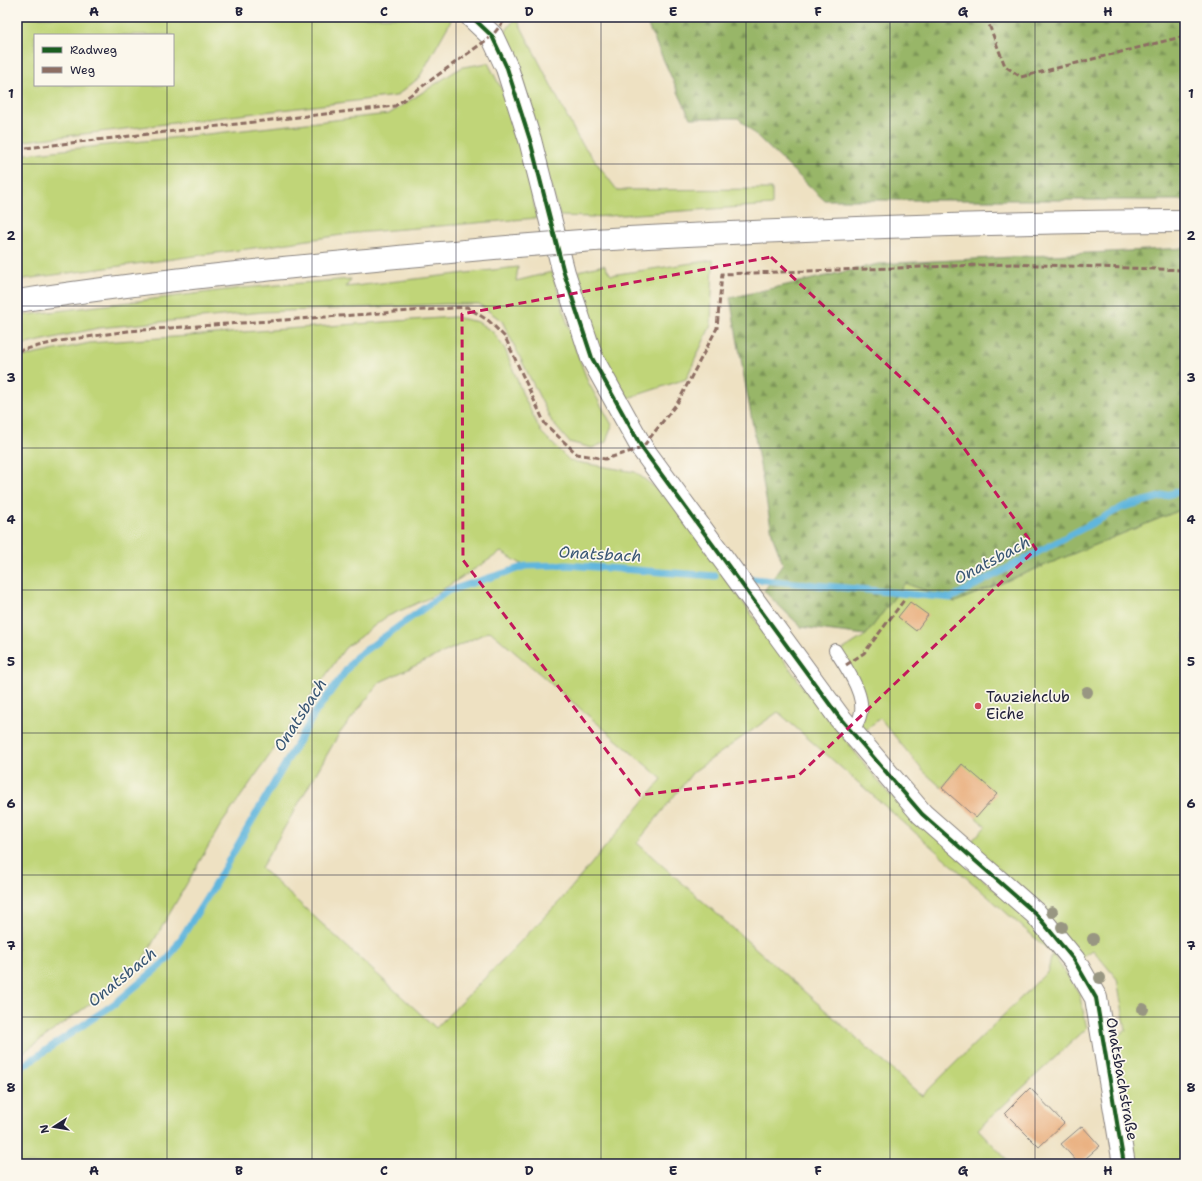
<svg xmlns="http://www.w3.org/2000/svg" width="1202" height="1181" font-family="'Shantell Sans',sans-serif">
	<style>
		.grass { fill: #c0d578; stroke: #717c5a; fill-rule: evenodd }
		.forest { fill: url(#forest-firs); stroke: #5d6c52 }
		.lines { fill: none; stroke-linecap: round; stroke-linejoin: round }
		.stream { stroke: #60b6dd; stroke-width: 7 }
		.building { fill: #eab283 }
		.lane-casing { stroke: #88827e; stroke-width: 14 }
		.street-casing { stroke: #88827e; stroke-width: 24 }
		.primary-casing { stroke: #88827e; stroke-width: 24 }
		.lane { stroke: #fff; stroke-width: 12 }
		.street { stroke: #fff; stroke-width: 22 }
		.primary { stroke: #fff; stroke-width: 22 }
		.primary-bridge-casing { stroke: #88827e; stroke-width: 24; stroke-linecap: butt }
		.primary-bridge { stroke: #fff; stroke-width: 22 }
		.quiet { stroke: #8d6e63; stroke-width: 3; stroke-dasharray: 6 3; stroke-linecap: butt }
		.cycleway-casing { stroke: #fbf7ec; stroke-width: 6 }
		.cycleway { stroke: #1b5e20; stroke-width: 4 }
		.tree { fill: #989682 }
		.marked { fill: none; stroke: #c2185b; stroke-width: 3; stroke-dasharray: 8 5; stroke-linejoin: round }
		.grid { fill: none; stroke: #22223b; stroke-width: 1; stroke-opacity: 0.55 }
		.poi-dot { fill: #d1495b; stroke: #fbf7ec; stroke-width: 1.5 }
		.labels { text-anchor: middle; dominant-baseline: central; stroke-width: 3.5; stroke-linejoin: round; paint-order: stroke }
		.poi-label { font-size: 15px; fill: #22223b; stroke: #fbf7ec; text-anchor: start }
		.street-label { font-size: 15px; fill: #22223b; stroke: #fbf7ec }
		.water-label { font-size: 16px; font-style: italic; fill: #385674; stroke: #fbf7ec }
		.neatline { fill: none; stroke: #22223b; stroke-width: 1.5 }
		.grid-label { font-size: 13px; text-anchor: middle; font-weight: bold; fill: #22223b }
	</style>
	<defs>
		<pattern id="forest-firs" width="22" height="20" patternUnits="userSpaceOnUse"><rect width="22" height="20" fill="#98b668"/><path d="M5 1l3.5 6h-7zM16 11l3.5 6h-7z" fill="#7c9457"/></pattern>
	</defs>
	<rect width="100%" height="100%" fill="#fbf7ec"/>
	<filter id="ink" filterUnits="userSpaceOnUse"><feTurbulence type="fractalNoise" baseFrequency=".025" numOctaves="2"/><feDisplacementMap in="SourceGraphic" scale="8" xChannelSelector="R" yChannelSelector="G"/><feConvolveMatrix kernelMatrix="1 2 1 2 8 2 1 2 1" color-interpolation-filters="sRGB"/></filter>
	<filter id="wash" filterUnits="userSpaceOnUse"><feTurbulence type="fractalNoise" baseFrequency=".012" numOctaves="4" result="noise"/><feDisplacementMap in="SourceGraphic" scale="16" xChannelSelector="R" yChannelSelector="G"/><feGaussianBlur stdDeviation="0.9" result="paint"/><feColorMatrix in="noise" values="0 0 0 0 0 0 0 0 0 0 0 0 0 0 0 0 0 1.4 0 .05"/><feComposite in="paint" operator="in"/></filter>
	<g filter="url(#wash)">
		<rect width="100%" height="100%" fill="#eee1c2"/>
		<path class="grass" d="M17 17H453L419 78 396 96 17 142ZM35 35H173V85H35Z
			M516 17 578 138 617 190 772 189V205L592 217 560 216 503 35Z
			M488 63 503 92 523 156 537 218 355 233 268 246 17 280V155L389 114 454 72 463 67Z
			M713 260 711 325 686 379 628 398 599 350 578 271 604 265 611 275Z
			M518 267 516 281 552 272 573 342 588 382 612 425 606 442 592 448 569 442 552 422 502 321 479 304H445L263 312 98 328 17 346V316L242 288 351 279 346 287Z
			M454 317 478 322 493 332 505 349 523 395 541 432 570 461 635 472 669 498 808 694 888 793 1052 942V953L1079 993 1087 1028 978 1129 1011 1164H17V1070L117 1002 168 959 211 891 315 713 356 657 448 591 525 566 501 552 431 597 386 617 345 648 220 826 137 970 17 1057V358L90 343ZM490 631 662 779 561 900 436 1028 261 868 339 734 380 682ZM778 712 1052 953 1048 971 922 1096 637 843 693 772Z
			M1185 508V1164H1131L1113 1039 1126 1030 1117 979 1093 950 1082 957 968 845 986 826 976 818 962 764 942 788 923 771 880 718 856 738 863 716 839 652 866 635 905 583 955 602Z"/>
		<path class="forest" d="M644 17H1185V200H824L738 118H690Z
			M1185 248V508L955 602 905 583 866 635 801 627 764 591 783 564 773 538 730 298 878 264Z"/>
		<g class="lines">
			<path class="stream" d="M753 579 951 598 1123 507 1185 490
				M17 1070 117 1002 168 959 211 891 315 713 356 657 448 591 526 566 567 565 715 576"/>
		</g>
		<g id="blocks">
			<path class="building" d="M910 602 928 615 916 631 898 617Z
				M962 764 997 794 976 818 942 788Z
				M1030 1088 1064 1123 1039 1147 1005 1113Z
				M1082 1126 1100 1146 1079 1164 1061 1144Z"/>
		</g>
	</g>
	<g filter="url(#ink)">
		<use href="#blocks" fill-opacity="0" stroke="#88827e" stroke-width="1"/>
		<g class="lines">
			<g class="lane-casing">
				<path id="lane" d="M835 650C845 666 867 696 860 716 859 721 855 727 852 733"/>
			</g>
			<g class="street-casing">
				<path id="street" d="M472 17 492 36 507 68 530 140 564 273 592 358 642 448 839 717 922 814 1036 914 1074 960 1096 998 1124 1164"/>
			</g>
			<g class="primary-casing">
				<path id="primary" d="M594 240C791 229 988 222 1185 221
					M17 301C183 276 350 261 517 246"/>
			</g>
			<use href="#lane" class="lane"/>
			<use href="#street" class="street"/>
			<use href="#primary" class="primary"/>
			<g class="primary-bridge-casing">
				<path id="primary-bridge" d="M517 246 594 240"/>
			</g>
			<use href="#primary-bridge" class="primary-bridge"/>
			<path class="quiet" d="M986 17 1005 66 1021 77 1185 36
				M17 149 395 106 492 36 507 17
				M17 351 60 341 128 331 467 307 489 321 505 337 545 424 577 454 605 459 642 448 678 402 717 328 722 274 1011 264 1185 270
				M846 665 864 653 905 599"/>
			<g class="cycleway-casing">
				<path id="cycleway" d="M472 17 492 36 507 68 530 140 564 273 592 358 642 448 839 717 922 814 1036 914 1074 960 1096 998 1124 1164"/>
			</g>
			<use href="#cycleway" class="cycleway"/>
		</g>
		<g class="tree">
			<circle cx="1087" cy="692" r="6"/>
			<circle cx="1052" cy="912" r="6"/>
			<circle cx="1062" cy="927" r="6"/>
			<circle cx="1093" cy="939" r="6"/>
			<circle cx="1100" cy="978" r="6"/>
			<circle cx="1143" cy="1009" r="6"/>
		</g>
	</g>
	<path class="marked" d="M771 257 938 412 1036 549 798 776 640 795 463 560 462 314Z"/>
	<path class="grid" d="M167 17V35M312 17V1164M456 17V1164M601 17V1164M746 17V1164M890 17V1164M1035 17V1164M167 85V1164M17 164H1185M17 306H1185M17 448H1185M17 590H1185M17 733H1185M17 875H1185M17 1017H1185"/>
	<circle class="poi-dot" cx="978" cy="706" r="4"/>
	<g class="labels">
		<g class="poi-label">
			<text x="986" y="697">Tauziehclub<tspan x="986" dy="17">Eiche</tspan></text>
		</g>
		<g class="street-label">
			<text transform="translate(1122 1079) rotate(80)">Onatsbachstraße</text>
		</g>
		<g class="water-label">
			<text transform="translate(600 554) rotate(3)">Onatsbach</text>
			<text transform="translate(992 560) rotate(-28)">Onatsbach</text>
			<text transform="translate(300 715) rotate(-57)">Onatsbach</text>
			<text transform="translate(122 977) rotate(-39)">Onatsbach</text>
		</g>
	</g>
	<rect width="1202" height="1181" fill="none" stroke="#fbf7ec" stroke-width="44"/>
	<rect x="34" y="34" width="140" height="52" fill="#fbf7ec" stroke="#a4a2a5"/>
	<rect x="42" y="47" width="20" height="6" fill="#1b5e20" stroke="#a4a2a5"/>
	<text x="70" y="54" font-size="12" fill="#22223b">Radweg</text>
	<rect x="42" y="67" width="20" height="6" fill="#8d6e63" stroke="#a4a2a5"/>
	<text x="70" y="74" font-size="12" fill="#22223b">Weg</text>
	<g transform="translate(54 1127) rotate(258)" stroke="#fbf7ec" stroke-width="3" paint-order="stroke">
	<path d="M0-3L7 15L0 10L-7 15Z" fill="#22223b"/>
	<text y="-6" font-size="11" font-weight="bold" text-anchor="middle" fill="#22223b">N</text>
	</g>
	<rect x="22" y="22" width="1158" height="1137" class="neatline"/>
	<g class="grid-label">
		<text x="94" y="16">A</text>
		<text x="239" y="16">B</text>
		<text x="384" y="16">C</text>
		<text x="529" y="16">D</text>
		<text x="673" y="16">E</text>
		<text x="818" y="16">F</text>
		<text x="963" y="16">G</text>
		<text x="1108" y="16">H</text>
		<text x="11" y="98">1</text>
		<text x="1191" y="98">1</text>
		<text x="11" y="240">2</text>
		<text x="1191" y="240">2</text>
		<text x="11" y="382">3</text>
		<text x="1191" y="382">3</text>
		<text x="11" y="524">4</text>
		<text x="1191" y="524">4</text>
		<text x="11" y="666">5</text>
		<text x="1191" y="666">5</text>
		<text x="11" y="808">6</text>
		<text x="1191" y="808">6</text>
		<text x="11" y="950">7</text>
		<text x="1191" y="950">7</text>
		<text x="11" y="1092">8</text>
		<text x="1191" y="1092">8</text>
		<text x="94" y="1175">A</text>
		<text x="239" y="1175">B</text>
		<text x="384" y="1175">C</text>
		<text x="529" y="1175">D</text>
		<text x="673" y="1175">E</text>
		<text x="818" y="1175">F</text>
		<text x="963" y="1175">G</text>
		<text x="1108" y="1175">H</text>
	</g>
</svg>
